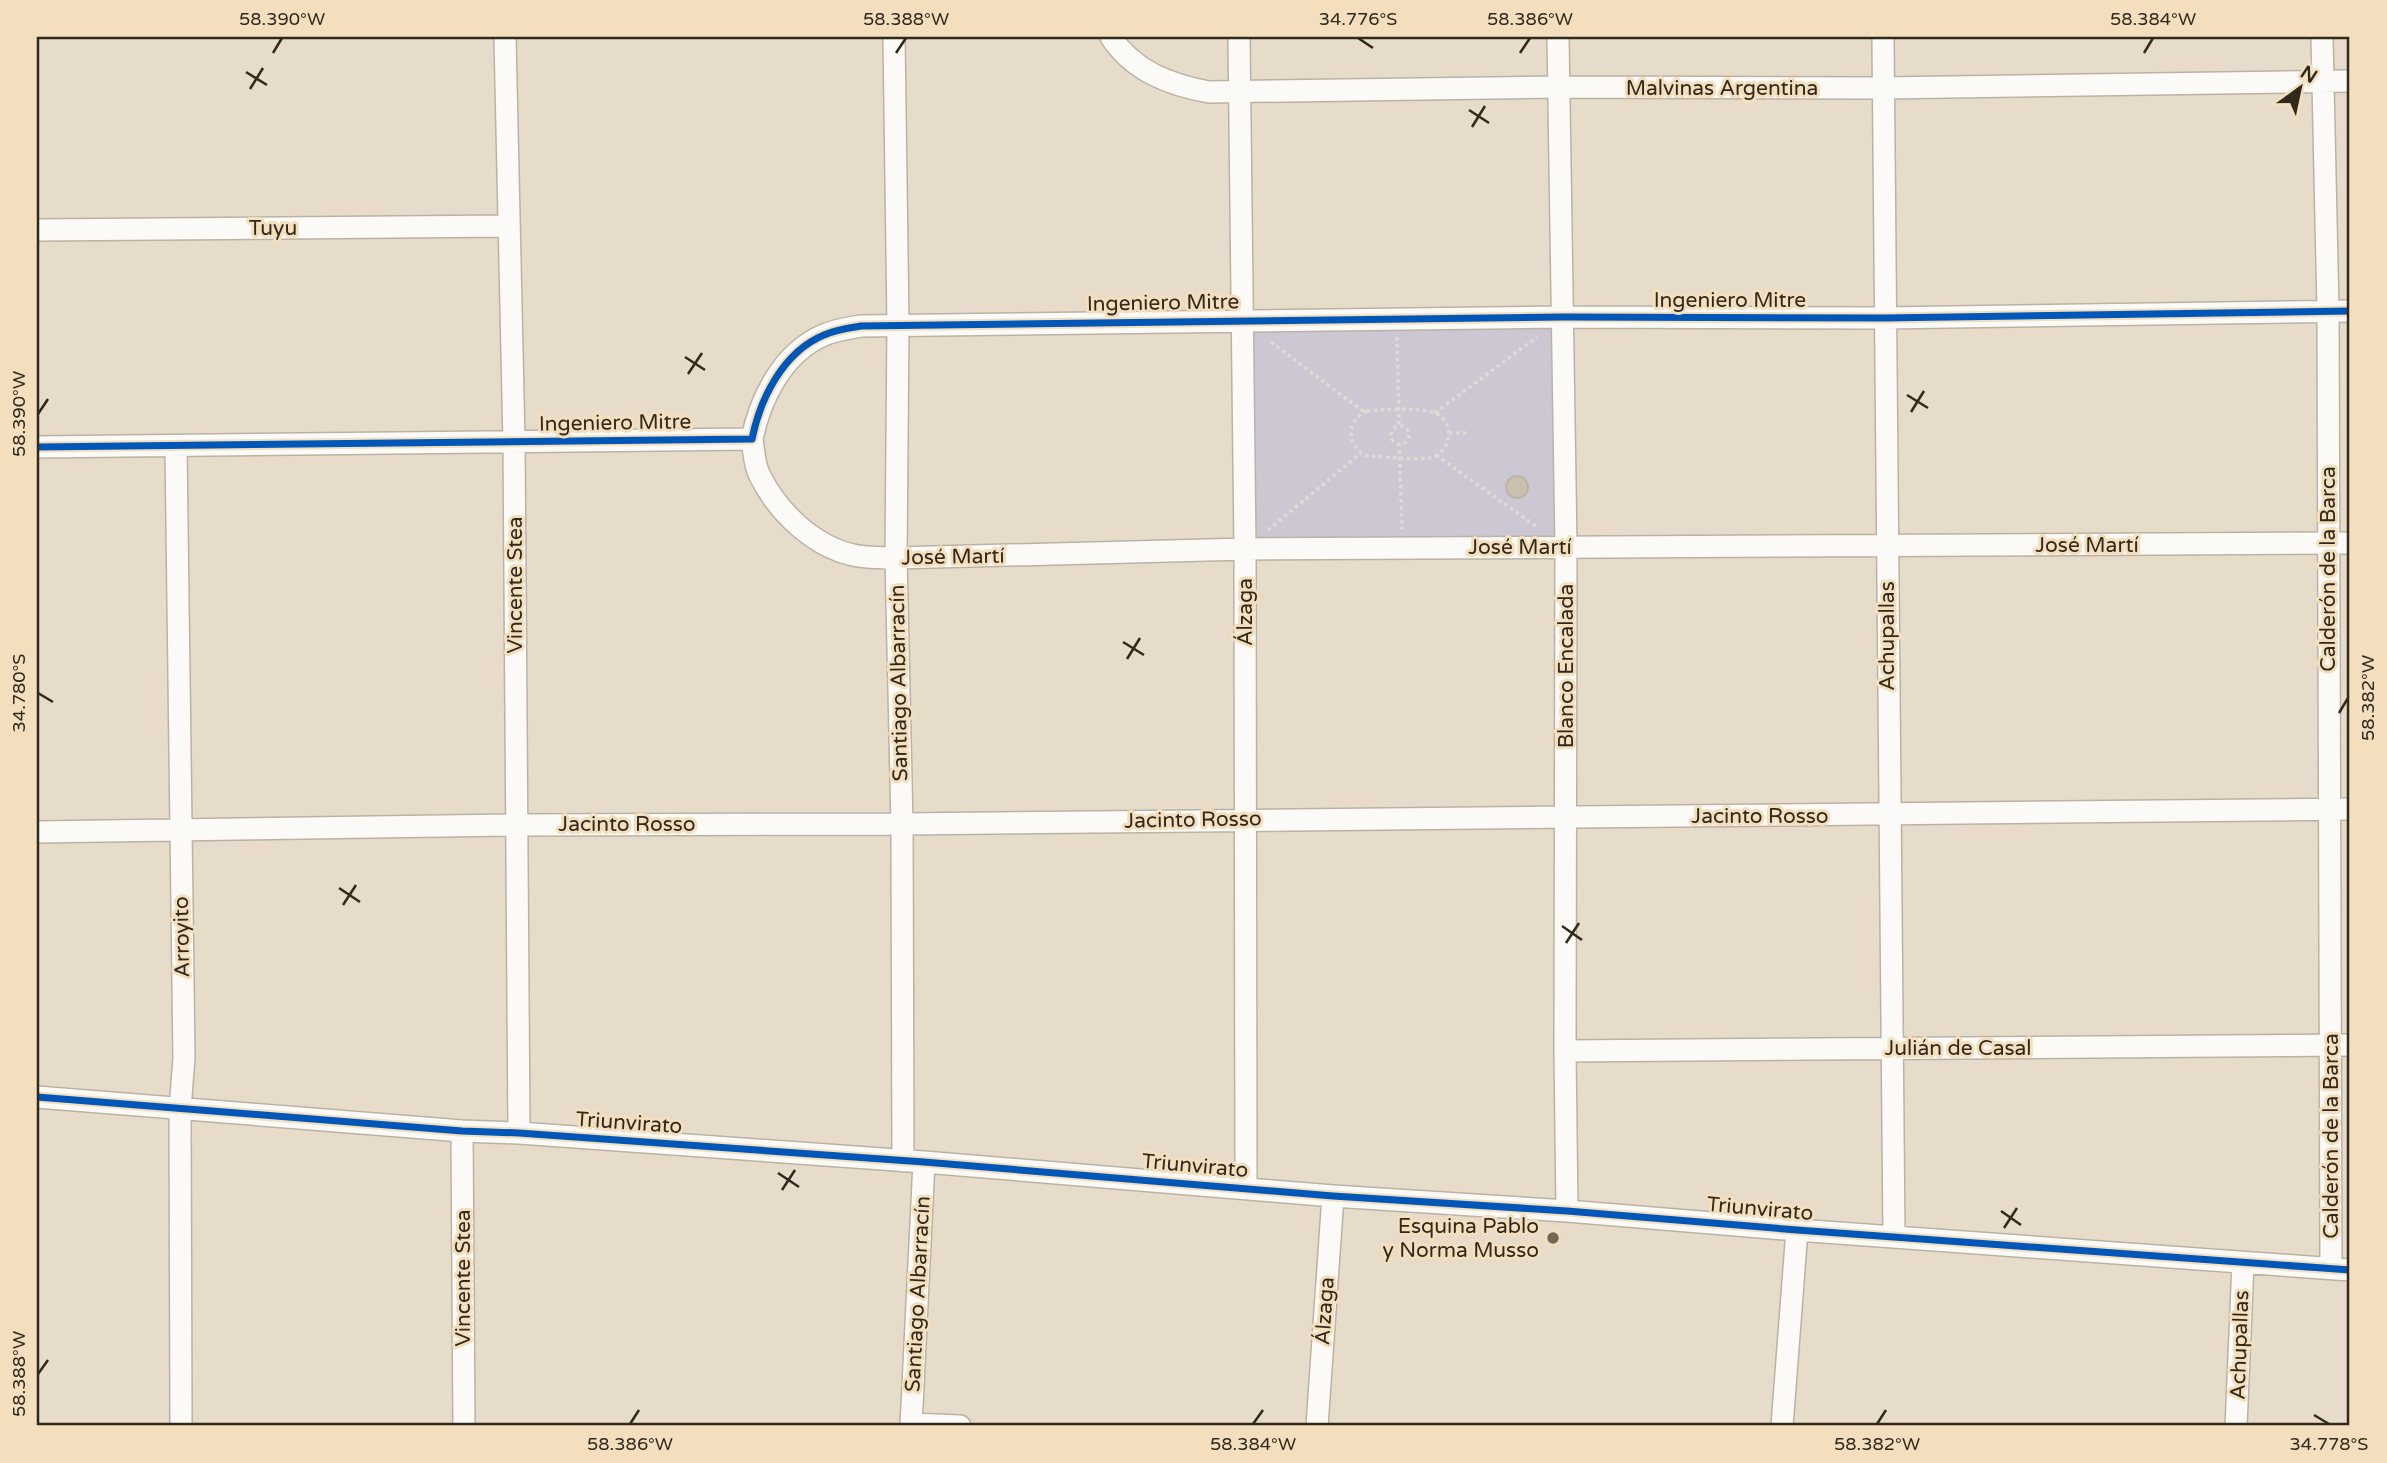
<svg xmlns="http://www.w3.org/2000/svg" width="2387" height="1463" font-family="'Varela Round',sans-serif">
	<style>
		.green { fill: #ccc7d2 }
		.building { fill: #cac0b0; stroke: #bcb3a5; stroke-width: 2 }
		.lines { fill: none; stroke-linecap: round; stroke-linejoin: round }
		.minor-casing { stroke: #bbb2a4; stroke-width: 24 }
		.path { stroke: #dedad5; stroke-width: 3.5; stroke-dasharray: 3.5 3.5; stroke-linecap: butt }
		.minor { stroke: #fbfaf7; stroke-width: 21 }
		.cycleway-casing { stroke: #f3dfbe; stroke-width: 11 }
		.cycleway { stroke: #0057b8; stroke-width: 7 }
		.ticks { fill: none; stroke: #30291c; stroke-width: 2.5 }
		.poi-dot { fill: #706859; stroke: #f3dfbe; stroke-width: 2.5 }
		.labels { text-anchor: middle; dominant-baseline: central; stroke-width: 6; stroke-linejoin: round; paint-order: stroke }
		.street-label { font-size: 21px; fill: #30291c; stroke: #f3dfbe }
		.poi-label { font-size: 21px; fill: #30291c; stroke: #f3dfbe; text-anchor: end }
		.neatline { fill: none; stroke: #30291c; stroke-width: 2.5 }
		.ticks-label { font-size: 18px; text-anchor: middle; fill: #30291c }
	</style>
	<rect width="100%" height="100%" fill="#e7dcca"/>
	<path class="green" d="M1563 317 1566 547 1245 549 1242 320Z"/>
	<path class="building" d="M1506 487a11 11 0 1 1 22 0a11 11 0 1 1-22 0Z"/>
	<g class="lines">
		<g class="minor-casing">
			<path id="minor" d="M505 37 514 442 519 1133
				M894 37 898 324 896 558 902 824 903 1161
				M1111 37C1133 71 1170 85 1209 92L1558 87 1883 88 2350 81
				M1239 37 1245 549 1246 1188
				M1558 37 1566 547 1565 1051 1567 1211
				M1883 37 1894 1236
				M2322 37 2328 311 2331 1268
				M37 230 509 226
				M752 439C754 451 754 465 760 476 778 512 813 546 853 555 867 558 882 558 896 558L1245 549 2350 543
				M37 447 752 439C760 399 783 352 824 335 835 330 848 328 861 326L1563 317 1884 318 2350 311
				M176 447 184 1058 180 1109 181 1426
				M37 832 517 825 902 824 2350 809
				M1565 1051 2350 1045
				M37 1097 462 1131 519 1133 924 1162 1333 1196 1567 1211 1797 1230 2350 1270
				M462 1131 464 1426
				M911 1424 960 1426
				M911 1426 924 1162
				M1317 1426 1333 1196
				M1782 1426 1797 1230
				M2236 1426 2243 1264"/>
		</g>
		<path class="path" d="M1397 337 1399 426
			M1271 342 1364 412
			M1367 411C1383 409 1423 407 1437 414 1457 425 1450 455 1428 458 1409 460 1387 457 1368 456 1346 447 1345 421 1367 411Z
			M1435 413 1537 337
			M1391 435a9 9 0 1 1 18 0a9 9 0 1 1-18 0Z
			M1449 433H1470
			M1399 443 1402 529
			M1436 455 1537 527
			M1268 530 1361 453"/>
		<use href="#minor" class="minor"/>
		<g class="cycleway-casing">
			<path id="cycleway" d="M37 447 752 439C760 399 783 352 824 335 835 330 848 328 861 326L1563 317 1884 318 2350 311
				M37 1097 462 1131 519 1133 924 1162 1333 1196 1567 1211 1797 1230 2350 1270"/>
		</g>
		<use href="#cycleway" class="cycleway"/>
	</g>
	<path class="ticks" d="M1358 38 1373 48M273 53 282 38M896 53 906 38M1520 53 1530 38M2144 53 2153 38M246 72 267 85M250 89 263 68M1469 110 1489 123M1472 127 1485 106M685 357 705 370M688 374 702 353M1907 395 1928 408M1911 412 1924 391M38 414 48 399M1123 642 1144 655M1127 659 1140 638M38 693 53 702M2339 713 2348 698M339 888 360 902M343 905 356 885M1562 926 1582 940M1566 943 1579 923M778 1173 799 1187M782 1190 795 1170M2001 1211 2021 1225M2004 1228 2017 1208M38 1374 48 1360M2314 1415 2329 1424M630 1424 639 1410M1253 1424 1263 1410M1877 1424 1886 1410"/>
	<circle class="poi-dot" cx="1553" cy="1238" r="7"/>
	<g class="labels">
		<g class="street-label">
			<text x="1722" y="88">Malvinas Argentina</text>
			<text x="273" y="228">Tuyu</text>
			<text x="1730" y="300">Ingeniero Mitre</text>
			<text transform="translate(1163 303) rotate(-1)">Ingeniero Mitre</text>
			<text transform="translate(615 423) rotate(-1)">Ingeniero Mitre</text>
			<text x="2087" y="545">José Martí</text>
			<text x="1520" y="547">José Martí</text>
			<text transform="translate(953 557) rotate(-1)">José Martí</text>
			<text transform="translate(2328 569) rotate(-90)">Calderón de la Barca</text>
			<text transform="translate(515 585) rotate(-90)">Vincente Stea</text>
			<text transform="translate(1245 612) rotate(-90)">Álzaga</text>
			<text transform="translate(1887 636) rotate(-90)">Achupallas</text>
			<text transform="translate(1566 666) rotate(-90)">Blanco Encalada</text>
			<text transform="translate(899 683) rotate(-91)">Santiago Albarracín</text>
			<text x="1760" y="816">Jacinto Rosso</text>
			<text transform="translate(1193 820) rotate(-1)">Jacinto Rosso</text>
			<text x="627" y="824">Jacinto Rosso</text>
			<text transform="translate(182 937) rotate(-91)">Arroyito</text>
			<text x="1958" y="1048">Julián de Casal</text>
			<text transform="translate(629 1123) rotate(4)">Triunvirato</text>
			<text transform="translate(2331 1136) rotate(-90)">Calderón de la Barca</text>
			<text transform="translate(1195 1166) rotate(5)">Triunvirato</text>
			<text transform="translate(1760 1209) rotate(5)">Triunvirato</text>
			<text transform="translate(463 1278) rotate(-90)">Vincente Stea</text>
			<text transform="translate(918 1294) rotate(-87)">Santiago Albarracín</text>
			<text transform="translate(1325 1311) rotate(-86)">Álzaga</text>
			<text transform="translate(2240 1345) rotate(-88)">Achupallas</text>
		</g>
		<g class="poi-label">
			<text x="1539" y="1226">Esquina Pablo<tspan x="1539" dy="24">y Norma Musso</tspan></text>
		</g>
	</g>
	<rect width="2387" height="1463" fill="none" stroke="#f3dfbe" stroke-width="77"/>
	<g transform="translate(2300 88) rotate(33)" stroke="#f3dfbe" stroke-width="5" paint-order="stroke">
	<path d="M0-5L12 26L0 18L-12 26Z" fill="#30291c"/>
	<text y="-10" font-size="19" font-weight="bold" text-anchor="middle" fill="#30291c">N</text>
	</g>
	<rect x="38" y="38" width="2310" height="1386" class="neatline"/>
	<g class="ticks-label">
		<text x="282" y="25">58.390°W</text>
		<text x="906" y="25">58.388°W</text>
		<text x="1358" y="25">34.776°S</text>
		<text x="1530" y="25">58.386°W</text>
		<text x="2153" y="25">58.384°W</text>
		<text transform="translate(19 414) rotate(-90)" y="6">58.390°W</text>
		<text transform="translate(19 693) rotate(-90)" y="6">34.780°S</text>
		<text transform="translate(2368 698) rotate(-90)" y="6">58.382°W</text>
		<text transform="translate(19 1374) rotate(-90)" y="6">58.388°W</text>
		<text x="630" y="1450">58.386°W</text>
		<text x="1253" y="1450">58.384°W</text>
		<text x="1877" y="1450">58.382°W</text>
		<text x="2329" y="1450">34.778°S</text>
	</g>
</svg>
